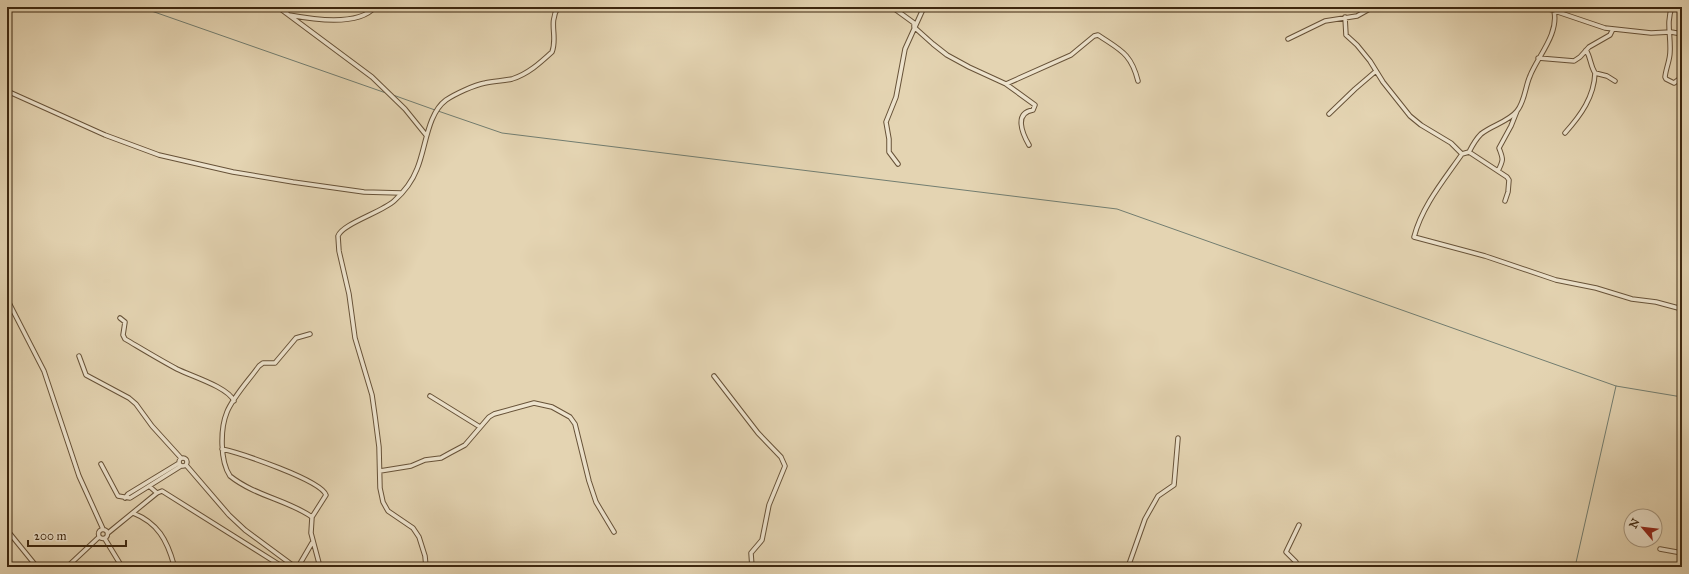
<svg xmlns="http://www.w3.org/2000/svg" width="1689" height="574" font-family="'IM FELL Great Primer',serif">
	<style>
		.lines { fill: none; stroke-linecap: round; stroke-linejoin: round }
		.stream { stroke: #727d70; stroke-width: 1 }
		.minor-casing { stroke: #675238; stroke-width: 5.5 }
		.minor { stroke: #ede3cd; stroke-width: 3.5 }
	</style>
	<rect width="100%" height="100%" fill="#e4d4b2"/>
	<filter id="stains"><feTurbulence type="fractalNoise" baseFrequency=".005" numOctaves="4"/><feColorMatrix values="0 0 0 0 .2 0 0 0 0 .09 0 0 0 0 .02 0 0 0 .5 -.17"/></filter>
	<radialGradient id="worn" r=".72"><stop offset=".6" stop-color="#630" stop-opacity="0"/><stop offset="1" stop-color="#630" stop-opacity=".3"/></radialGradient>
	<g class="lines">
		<path class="stream" d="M140 7 386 93
			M393 95 435 110
			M438 111 502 133 1117 209 1616 386 1682 397
			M1575 567 1616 386"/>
		<g class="minor-casing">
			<path id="minor" d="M278 7 372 77 405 109 426 135
				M892 7 914 23V27L933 44 947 55 969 67 1006 84 1035 105 1033 110C1014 113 1022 133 1029 145
				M1543 7 1605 28 1651 33 1671 32 1682 34
				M1672 7C1666 22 1671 36 1670 52 1670 60 1666 68 1665 77L1666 79 1674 83 1682 77
				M289 15C311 19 358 27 375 7
				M1345 17 1346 35 1357 45 1370 61 1383 82 1410 116 1421 125 1451 143 1462 154 1469 152 1507 177 1509 180 1508 192 1505 201
				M1288 39 1325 21 1357 16 1373 7
				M1586 50C1591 58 1590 65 1595 73L1607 76 1615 81
				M1538 58 1574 61 1580 57 1589 47 1610 35 1613 29
				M1006 84 1071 55 1094 36 1098 35C1120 50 1131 53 1138 81
				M7 91 105 135 159 155 233 172 293 182 364 192 401 193
				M1329 114 1355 89 1376 71
				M1565 133C1581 115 1594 97 1595 73
				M1469 152C1472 146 1476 139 1481 134 1492 125 1508 122 1517 111 1525 101 1525 87 1530 76 1538 56 1559 34 1554 11
				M1462 154C1444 180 1422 206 1414 237L1485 256 1556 280 1596 288 1632 299 1656 302 1682 309
				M898 164 889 152V139L886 122 896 97 905 49 924 7
				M1498 171C1504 159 1503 159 1499 148L1511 126 1517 111
				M7 299 44 371 79 476 103 529
				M120 318 125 322 123 335 125 339C142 349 160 360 177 369 191 376 228 387 234 401
				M310 334 296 338 275 363H263L259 366C249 380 233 397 227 412 220 429 220 461 230 476 255 496 288 500 312 517L311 533 320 567
				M79 356 86 375 129 398 136 404 152 426 181 458
				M714 376 758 433 781 457 785 466 769 505 762 540 751 553 752 567
				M430 396 480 427
				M222 449C240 453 321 480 326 495L312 517
				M179 462a4 4 0 1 1 8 0a4 4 0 1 1-8 0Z
				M101 464 118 496 130 498 181 466
				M186 465 229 515 245 530 295 567
				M380 471 411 466 425 460 441 458 450 453 465 445 489 417 494 414 534 403 552 407 570 417 575 424 589 481 596 502 614 532
				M149 486 157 493
				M125 498 128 494 179 463
				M133 513C158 523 167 540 174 565
				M98.5 534a4.5 4.5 0 1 1 9 0a4.5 4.5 0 1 1-9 0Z
				M7 530 37 567
				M108 533 157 493 162 491 283 567
				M105 539 122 567
				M1660 549 1682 553
				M67 567 99 537
				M298 567 312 543
				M426 567 425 556 419 537 413 528 388 511 383 502 380 488 379 447 375 416 372 395 355 338 349 294 339 251 338 236C342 224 382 212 394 201 404 192 412 182 417 169 426 148 427 114 446 100 455 94 474 85 485 83 494 81 503 81 512 79 528 74 540 63 552 52 558 36 548 24 558 7
				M1128 567 1145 519 1158 496 1174 485 1178 438
				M1297 567 1296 562 1286 552 1299 525"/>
		</g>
		<use href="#minor" class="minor"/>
	</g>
	<rect width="1689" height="574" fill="none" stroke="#e4d4b2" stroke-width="24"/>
	<rect x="8" y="8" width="1673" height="558" fill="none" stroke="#3d270f" stroke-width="2"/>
	<rect x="12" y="12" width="1665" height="550" fill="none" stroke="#3d270f"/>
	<g transform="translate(1643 528) rotate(298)"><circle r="19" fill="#ede3cd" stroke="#a79881"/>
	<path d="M0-3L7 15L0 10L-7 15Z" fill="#8f2418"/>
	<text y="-6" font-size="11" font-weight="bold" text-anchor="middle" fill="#3d270f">N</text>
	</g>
	<path d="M28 540v6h98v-6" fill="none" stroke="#3d270f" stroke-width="2"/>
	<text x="34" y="540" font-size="12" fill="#3d270f" stroke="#ede3cd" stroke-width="3" paint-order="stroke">200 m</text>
	<rect width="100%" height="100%" filter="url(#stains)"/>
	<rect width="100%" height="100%" fill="url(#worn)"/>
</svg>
